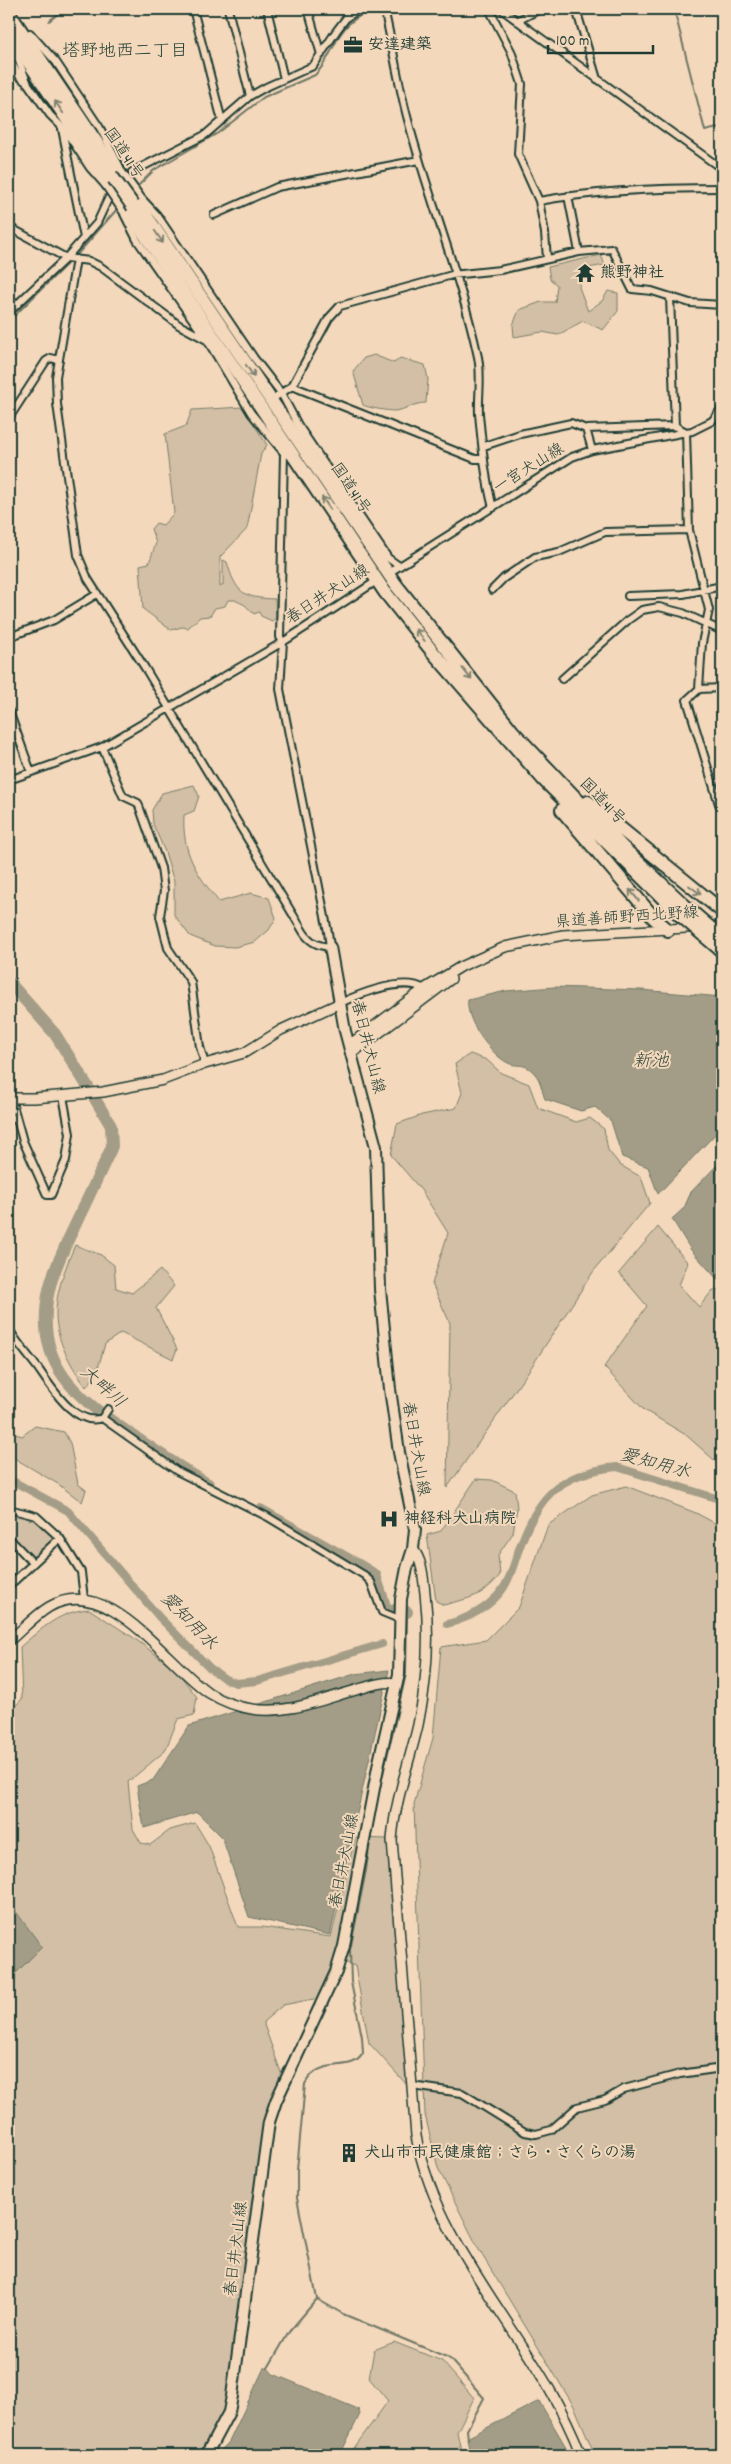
<svg xmlns="http://www.w3.org/2000/svg" width="731" height="2464" font-family="Dekko,'Klee One',sans-serif">
	<style>
		.green { fill: #d2bfa5; stroke: #787e6c }
		.water { fill: #a39d87; stroke: #6e7766 }
		.lines { fill: none; stroke-linecap: round; stroke-linejoin: round }
		.stream { stroke: #6e7766; stroke-width: 2 }
		.canal { stroke: #a39d87; stroke-width: 8 }
		.river { stroke: #a39d87; stroke-width: 12 }
		.street-casing { stroke: #1f3d34; stroke-width: 10 }
		.secondary-casing { stroke: #1f3d34; stroke-width: 12 }
		.primary-casing { stroke: #1f3d34; stroke-width: 14 }
		.highway-casing { stroke: #1f3d34; stroke-width: 16 }
		.street { stroke: #f4d8bb; stroke-width: 6 }
		.secondary { stroke: #f4d8bb; stroke-width: 9 }
		.primary { stroke: #f4d8bb; stroke-width: 10 }
		.highway { stroke: #f4d8bb; stroke-width: 12 }
		.street-bridge-casing { stroke: #1f3d34; stroke-width: 10; stroke-linecap: butt }
		.highway-bridge-casing { stroke: #1f3d34; stroke-width: 16; stroke-linecap: butt }
		.street-bridge { stroke: #f4d8bb; stroke-width: 6 }
		.highway-bridge { stroke: #f4d8bb; stroke-width: 12 }
		.oneway { stroke: #7f8371 }
		.labels { text-anchor: middle; dominant-baseline: central; stroke-width: 4; stroke-linejoin: round; paint-order: stroke }
		.poi-label { font-size: 16px; font-weight: bold; fill: #1f3d34; stroke: #f4d8bb; text-anchor: start }
		.street-label { font-size: 16px; fill: #1f3d34; stroke: #f4d8bb }
		.neighbourhood-label { font-size: 18px; fill: #1f3d34; stroke: #f4d8bb }
		.water-label { font-size: 18px; font-style: italic; fill: #334b40; stroke: #f4d8bb }
	</style>
	<rect width="100%" height="100%" fill="#f4d8bb"/>
	<filter id="ink" filterUnits="userSpaceOnUse"><feTurbulence type="fractalNoise" baseFrequency=".02" numOctaves="2"/><feDisplacementMap in="SourceGraphic" scale="10" xChannelSelector="R" yChannelSelector="G"/><feConvolveMatrix kernelMatrix="1 2 1 2 8 2 1 2 1" color-interpolation-filters="sRGB"/></filter>
	<g filter="url(#ink)">
		<path class="green" d="M601 255 605 265 582 269 579 287 588 311 602 301 608 291 618 293V311L603 330 583 321 558 335 542 332 514 337 513 325 519 310 541 302H555L557 285 550 279 548 267Z
			M374 355 394 363 400 358 425 365 428 379 426 403C414 403 405 410 395 411 388 411 368 408 363 405L353 371 364 358Z
			M243 407 267 445 261 454 247 529 220 557V587L223 585V560L227 562C236 593 243 598 275 599L276 618 272 621 261 616 259 612 254 614 245 605 235 600H228L225 606 215 608 210 616 200 617 188 628 182 627 171 630 143 609 140 565 149 563 156 543 151 529 156 523 163 525 174 513 165 434 186 426 192 410Z
			M194 785 199 796 194 811 184 815C182 853 196 873 219 902L251 893 269 898 276 918 269 930 255 942 235 947 215 946 190 936 174 915V882L165 852 153 824 152 810 162 793Z
			M470 1054 487 1060 501 1073 529 1084 538 1108 576 1122 590 1118 604 1129 608 1150 620 1165 641 1177 650 1203 593 1272 532 1366 447 1488 450 1323 432 1284 448 1233 421 1190 391 1155 397 1124 422 1115 456 1108 462 1093 455 1064Z
			M658 1227 688 1263 679 1285 699 1307 713 1290 722 1289V1467L686 1435 644 1410 604 1367 647 1306 619 1273Z
			M75 1245 101 1255 114 1265 116 1288 132 1293 160 1270 174 1286 156 1308 177 1349 173 1359 121 1333 105 1344 96 1375 86 1387C47 1332 49 1305 75 1245Z
			M35 1426 64 1432 70 1443 78 1484 86 1490 82 1502 58 1484 9 1455V1432L22 1436Z
			M476 1479 492 1480 515 1491 517 1508 513 1533 498 1555 500 1575C480 1599 471 1597 444 1605L436 1601 427 1535 441 1531Z
			M626 1486 696 1513 722 1527V2455H595L575 2408 479 2250 438 2168 425 2115 414 1804 433 1738 441 1647 486 1640 519 1607 548 1525 592 1495Z
			M9 1511 35 1518 55 1537 33 1558 9 1532Z
			M89 1609 134 1638 176 1670 197 1697 194 1715 178 1719 165 1751 128 1782 133 1829 141 1843 150 1845 170 1830 195 1823 209 1846 238 1927H262L331 1937 355 1838 388 1839 407 2085 369 2043 355 1966 336 1959 319 1998 283 2005 263 2022 283 2078 252 2227 224 2417 202 2455H9V1712L22 1699 20 1647C41 1629 60 1611 89 1609Z
			M394 2342 442 2361 474 2398 457 2432 462 2455H349L388 2401 369 2378 374 2350Z"/>
		<path class="water" d="M554 987 641 990 722 997V1127L658 1194 648 1167 622 1157 611 1121 595 1107 581 1111 545 1099C542 1092 541 1080 535 1074 524 1061 518 1068 508 1063 490 1054 465 1020 468 1000L506 991Z
			M722 1160V1278L719 1281 691 1250 672 1219 684 1208 691 1192Z
			M389 1670 330 1935 249 1917 222 1837 197 1812 144 1828 137 1786 153 1780 189 1726 355 1674Z
			M14 1909 42 1947 9 1980V1917Z
			M264 2368H268L273 2374 358 2409 360 2414 340 2455H224L219 2452 229 2442Z
			M539 2401 566 2447 568 2455H470L467 2438Z"/>
		<g class="lines">
			<path class="stream" d="M674 9 705 131 722 127
				M49 21 64 9
				M136 188 154 170 218 133 264 97 315 75C331 60 334 36 351 22 357 17 365 13 371 9
				M75 257 118 208
				M9 321 71 260
				M378 1796 406 1674 407 1612
				M374 1813 366 1870 350 1950 351 1982 362 2037 363 2053C352 2075 321 2054 305 2084L297 2170V2198L317 2299 343 2314 449 2358 484 2398 467 2430 468 2439
				M268 2368 289 2332 317 2299"/>
			<path class="canal" d="M9 1479 68 1511 160 1618 210 1668 225 1679 236 1683 257 1681 382 1644
				M447 1624C466 1619 486 1609 499 1594 509 1583 513 1566 518 1552 536 1499 557 1473 617 1467L722 1500"/>
			<path class="river" d="M9 982 55 1034 88 1087 111 1126 112 1146 110 1151C96 1181 82 1211 68 1240 61 1256 53 1272 49 1290 33 1365 76 1397 132 1435 157 1452 182 1469 208 1484
				M260 1510 362 1567 375 1575 386 1609 407 1612"/>
			<g class="street-casing">
				<path id="street" d="M193 9 222 121
					M228 9 250 96
					M267 9 284 79
					M308 9 321 55
					M345 9 347 17
					M384 9C393 46 398 84 408 120 429 200 461 277 478 357 482 377 478 395 479 414 482 446 485 477 493 508
					M489 9 511 51 522 84 518 154 539 201 545 233 547 259
					M501 9 722 169
					M576 9 597 79
					M517 21 540 9
					M30 33 56 62 100 128 120 167
					M16 54 28 84 50 115 65 130 90 168 105 185
					M9 59 20 77 27 83
					M62 129 84 238
					M132 172 205 135 250 96 266 87 313 66 337 30 347 17 361 9
					M568 196 579 252
					M142 199 157 215 254 358 281 393 298 425 388 558 399 566
					M539 201C599 190 661 188 722 188
					M214 215 277 187 419 160
					M9 227 66 258 89 261 101 267 179 325 207 340
					M76 259 56 377 57 404 78 555 88 579 145 668 304 933C311 943 319 946 330 947L328 932 280 689 283 642 378 580
					M670 297 675 426 686 432 689 530 709 610 702 643 699 689 722 688
					M9 312 66 258 97 223 109 197
					M292 386 475 459H484
					M274 398 292 386 329 318 340 306 452 275 500 270 579 252 612 249 632 289 652 291 690 303 722 305
					M9 418 46 361 51 358 59 360
					M586 429 592 450
					M484 446 520 434 571 423 586 429 675 426
					M387 574 572 457 592 450 692 431 712 421 722 408
					M492 590 504 578 535 557 559 552 605 532 689 530
					M628 596 683 594 722 586
					M9 637 54 620 97 594
					M562 679 628 620 642 610 659 607 683 613 722 631
					M699 689 687 700 719 804H722
					M9 711 31 772
					M102 747 123 796 138 803 161 868 164 891 160 916 168 948 191 982 200 1047 205 1064
					M9 780 102 747 283 642 280 637 284 453 251 413 207 340 137 240 124 214
					M340 1003C360 994 404 976 424 989
					M11 1098 23 1141 47 1195H51L66 1160 70 1134 63 1096
					M9 1119 16 1117
					M9 1329C17 1343 27 1354 37 1367 50 1385 75 1428 102 1418L177 1471 268 1517 364 1575 371 1582 382 1612 399 1619
					M102 1418 108 1409
					M9 1509 36 1516 60 1538 81 1572 84 1599
					M9 1538 33 1563
					M9 1586 60 1538
					M412 2086 462 2093 525 2132 536 2134 551 2130 577 2107 605 2100 624 2089 680 2074 722 2068"/>
			</g>
			<g class="secondary-casing">
				<path id="secondary" d="M349 1045 424 989 462 966 505 947 563 935 722 926
					M351 1054 451 979
					M9 1098H34L103 1092 163 1080 205 1064 244 1053 281 1030 340 1003
					M413 1549C423 1562 423 1577 425 1593 430 1636 427 1682 418 1725 409 1764 395 1800 392 1840L416 2136C439 2257 539 2342 581 2455
					M9 1641C22 1630 34 1616 49 1607 108 1572 167 1665 209 1693 222 1701 237 1707 252 1709 287 1715 323 1699 356 1690 369 1686 383 1681 397 1683"/>
			</g>
			<g class="primary-casing">
				<path id="primary" d="M206 2455 229 2412 232 2396 269 2122 276 2101 336 1972 344 1946 379 1762 399 1674 401 1599 407 1568 413 1549 415 1529 399 1452 390 1389 380 1289 376 1147 345 1031 330 947"/>
			</g>
			<g class="highway-casing">
				<path id="highway" d="M9 13 396 585 513 732 622 847 685 906
					M9 33 385 592 432 651 544 780 679 914
					M588 802 722 911
					M562 810 654 918 668 930"/>
			</g>
			<use href="#street" class="street"/>
			<use href="#secondary" class="secondary"/>
			<use href="#primary" class="primary"/>
			<use href="#highway" class="highway"/>
			<g class="street-bridge-casing">
				<path id="street-bridge" d="M120 169 142 199
					M105 185 124 213"/>
			</g>
			<g class="highway-bridge-casing">
				<path id="highway-bridge" d="M685 906 722 938
					M679 914 722 951"/>
			</g>
			<use href="#street-bridge" class="street-bridge"/>
			<use href="#highway-bridge" class="highway-bridge"/>
		</g>
		<defs><path id="oneway-shaft" d="M-6 0H5M1.5-3L5.5 0L1.5 3" fill="none" stroke-width="1.6" stroke-linecap="round" stroke-linejoin="round" transform="scale(1.25)"/></defs>
		<g class="oneway">
			<use href="#oneway-shaft" transform="translate(59 107) rotate(-124)"/>
			<use href="#oneway-shaft" transform="translate(159 237) rotate(56)"/>
			<use href="#oneway-shaft" transform="translate(250 371) rotate(56)"/>
			<use href="#oneway-shaft" transform="translate(326 503) rotate(-124)"/>
			<use href="#oneway-shaft" transform="translate(420 635) rotate(-128)"/>
			<use href="#oneway-shaft" transform="translate(467 674) rotate(52)"/>
			<use href="#oneway-shaft" transform="translate(695 890) rotate(37)"/>
			<use href="#oneway-shaft" transform="translate(634 895) rotate(-130)"/>
		</g>
	</g>
	<defs>
		<g id="office-bare" transform="scale(1.5)"><path d="M-6-3h4V-5.5h4V-3h4V5H-6ZM-1-4.5V-3h2v-1.5ZM-6 0V1H6V0Z" fill="#1f3d34" stroke="#f4d8bb" stroke-width="2.5" paint-order="stroke"/></g>
		<g id="temple-bare" transform="scale(1.5)"><path d="M0-6L5-2H3V0L6.5 2.5H4V6H1.5V3h-3V6H-4V2.5H-6.5L-3 0V-2H-5Z" fill="#1f3d34" stroke="#f4d8bb" stroke-width="2.5" paint-order="stroke"/></g>
		<g id="hospital-bare" transform="scale(1.5)"><path d="M-5-5h3v3.5h4V-5h3V5h-3V1.5h-4V5h-3Z" fill="#1f3d34" stroke="#f4d8bb" stroke-width="2.5" paint-order="stroke"/></g>
		<g id="building-bare" transform="scale(1.5)"><path d="M-4-6H4V6H1V3H-1V6H-4ZM-2.5-4.3h1.7v1.8h-1.7ZM.8-4.3h1.7v1.8H.8ZM-2.5-1h1.7V.8h-1.7ZM.8-1h1.7V.8H.8Z" fill="#1f3d34" stroke="#f4d8bb" stroke-width="2.5" paint-order="stroke"/></g>
	</defs>
	<g fill-rule="evenodd">
		<use href="#office-bare" x="353" y="45"/>
		<use href="#temple-bare" x="585" y="273"/>
		<use href="#hospital-bare" x="389" y="1519"/>
		<use href="#building-bare" x="349" y="2153"/>
	</g>
	<g class="labels">
		<g class="poi-label">
			<text x="368" y="45">安達建築</text>
			<text x="600" y="273">熊野神社</text>
			<text x="404" y="1519">神経科犬山病院</text>
			<text x="364" y="2153">犬山市市民健康館；さら・さくらの湯</text>
		</g>
		<g class="street-label">
			<text transform="translate(123 154) rotate(56)">国道41号</text>
			<text transform="translate(529 469) rotate(-32)">一宮犬山線</text>
			<text transform="translate(350 489) rotate(56)">国道41号</text>
			<text transform="translate(328 595) rotate(-33)">春日井犬山線</text>
			<text transform="translate(602 802) rotate(46)">国道41号</text>
			<text transform="translate(627 918) rotate(-4)">県道善師野西北野線</text>
			<text transform="translate(367 1047) rotate(76)">春日井犬山線</text>
			<text transform="translate(415 1449) rotate(80)">春日井犬山線</text>
			<text transform="translate(345 1861) rotate(-79)">春日井犬山線</text>
			<text transform="translate(237 2249) rotate(-83)">春日井犬山線</text>
		</g>
		<g class="neighbourhood-label">
			<text x="125" y="52">塔野地西二丁目</text>
		</g>
		<g class="water-label">
			<text x="651" y="1062">新池</text>
			<text transform="translate(102 1388) rotate(42)">大畔川</text>
			<text transform="translate(655 1465) rotate(15)">愛知用水</text>
			<text transform="translate(188 1622) rotate(46)">愛知用水</text>
		</g>
	</g>
	<rect width="731" height="2464" fill="none" stroke="#f4d8bb" stroke-width="30"/>
	<rect x="15" y="15" width="701" height="2434" fill="none" stroke="#1f3d34" stroke-width="2" filter="url(#ink)"/>
	<path d="M548 45v8h105v-8" fill="none" stroke="#1f3d34" stroke-width="2.5"/>
	<text x="556" y="45" font-size="15" fill="#1f3d34" stroke="#f4d8bb" stroke-width="4" paint-order="stroke">100 m</text>
</svg>
